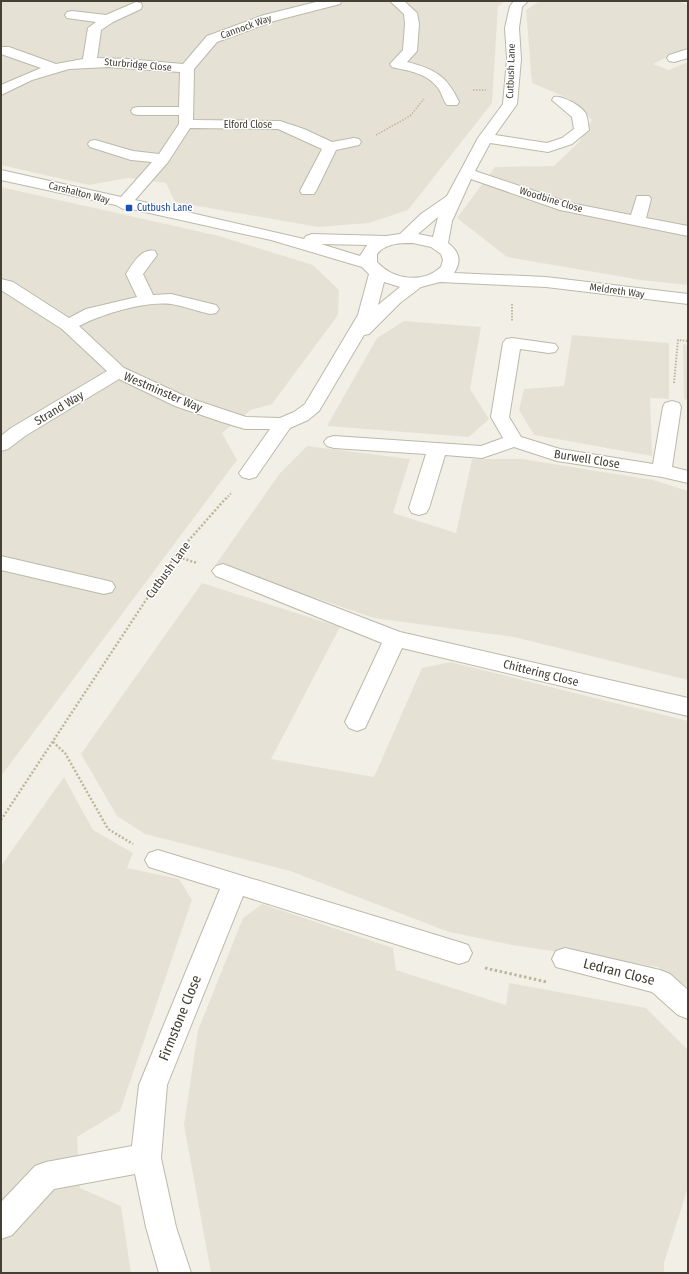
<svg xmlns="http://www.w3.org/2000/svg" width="689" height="1274" font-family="'Fira Sans Condensed',sans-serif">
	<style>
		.residential { fill: #e5e2d5 }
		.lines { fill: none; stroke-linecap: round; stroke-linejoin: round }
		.minor-casing { stroke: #bcb9a9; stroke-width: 2 }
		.path-far3 { stroke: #bdb69c; stroke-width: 1.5; stroke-dasharray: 1.5 1.5; stroke-linecap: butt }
		.path-far2 { stroke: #bdb69c; stroke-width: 2; stroke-dasharray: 1.5 1.5; stroke-linecap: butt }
		.path-far1 { stroke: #bdb69c; stroke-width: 2.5; stroke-dasharray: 2 2; stroke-linecap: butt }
		.path { stroke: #bdb69c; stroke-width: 3; stroke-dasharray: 2.5 2.5; stroke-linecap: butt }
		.minor { fill: #fff; fill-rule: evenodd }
		.transit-dot { fill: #1a4fb4; stroke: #fff; stroke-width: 1.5 }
		.labels { text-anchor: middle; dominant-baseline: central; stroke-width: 3; stroke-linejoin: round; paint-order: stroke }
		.far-street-label { font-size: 10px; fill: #444036; stroke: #fff }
		.far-transit-label { font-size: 10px; fill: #164399; stroke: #fff; text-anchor: start }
		.street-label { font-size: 12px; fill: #444036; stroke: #fff }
		.near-street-label { font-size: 14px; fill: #444036; stroke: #fff }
	</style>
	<rect width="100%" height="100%" fill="#f2f0e6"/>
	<path class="residential" d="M1 1H506L498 6 492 103 408 210 369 223 318 227 175 202 166 183 128 178 89 185 1 165Z
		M540 1H677L688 5V47L653 64 669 70 688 62V285L641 280 507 257 457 218 495 167 554 166 579 142 592 120 570 99 532 83 526 10Z
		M1 187 219 236 313 265 339 290 338 315 272 404 251 410 222 433 237 460 1 776Z
		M404 321 481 327 470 389 489 419 469 437 327 426 377 338Z
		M572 335 669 343V399L650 398 652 456 534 435 519 410 524 389 564 386Z
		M683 344 688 345V400L684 399Z
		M307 446 410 459 393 513 456 533 472 459H522L653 480 688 491V680L514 637 374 618 216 564 280 473Z
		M202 583 340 627 271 759 374 777 422 668 450 662 688 721V987L658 967 512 945 449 932 290 871 145 834 117 816 81 754Z
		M64 777 93 830 133 853 127 868 179 879 192 900 120 1111 77 1137 80 1188 121 1206 131 1273H1V866Z
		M262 904 393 948 396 970 506 1005 509 983 646 1008 688 1050V1187L664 1263V1273H211L184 1125 198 1030 243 918Z"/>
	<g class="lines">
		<g class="minor-casing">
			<path id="minor" d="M320 1H341L340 4 274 21 217 42 194 69 193 120 280 121 304 129 332 142 354 138 359 139 361 142 359 145 336 150 316 191 314 194H302L300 191 322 149 278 129 190 128 168 162 135 200 304 239 306 236 312 234 386 236 400 234 421 214 447 196 478 138 503 104 507 59 505 28 510 6 514 1H528L522 7 519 28 521 59 517 104 495 135 547 143 562 138 574 129 572 117 552 100 554 97C562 95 582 106 586 114 588 119 588 125 589 130L572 144 548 152 490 143 475 171 570 203 631 215 637 196H649L651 199 646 218 688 226V236L560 210 471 179 452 221 448 243C459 251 462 261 454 273L546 277 688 294V304L546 287 440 282 421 287 400 303 369 334 364 335 319 411 308 420 290 428 256 477 249 479 242 477 239 473 270 429H245L222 422 175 406 119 379 25 436 8 449 1 451V436L11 428 107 371 62 329 1 290V279L13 282 69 318 86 309 137 297 126 274C133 263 141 248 155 251L157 255 143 274 153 295 171 294 216 305 219 309 216 313 210 314C197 311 184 306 171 304 144 301 103 314 79 326L124 368 189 398 246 417 280 418 294 412 305 404 358 315 369 274 362 267 271 240 127 208 123 209 116 205 1 180V170L121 197 152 162 131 160 90 147 88 144 90 141 95 140 133 151 159 154 179 124V115H138L133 114 131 111 133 108 138 107H179L180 72 108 67 69 69 32 80 1 95V85L41 68 1 54V47H9L56 64 83 59 88 28 96 22 67 18 65 15 67 12 72 11 106 15 136 2 141 3 142 6 141 9 113 22 101 30 97 58 127 59 183 64 207 36 264 15ZM438 217 433 237 418 234ZM413 243 431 247 441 254 443 260 441 267C423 284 393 280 377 262V254C386 243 400 243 413 243ZM321 244 367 245 360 256ZM384 282 400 287 378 305Z
				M390 1H404L417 13 419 24 417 51 407 62C435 69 447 76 459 102L457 105H447C443 100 442 93 438 88 427 73 409 71 392 67L390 64 403 50 405 24 404 14Z
				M688 49V58L674 62 669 61 667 58 669 55Z
				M512 338 555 344 558 348 555 352 549 353 520 349 509 417 521 437 560 449 653 464 663 407 665 403 672 401 679 403 681 407 672 467 688 471V483L662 477 557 461 514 447 482 458 445 455 429 508 426 513 419 515 412 513 409 508 426 454 334 448 327 446 324 442 327 438 334 436 481 446 503 438 491 417 503 343 506 339Z
				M1 556 104 580 112 582 115 587 112 592 104 594 1 570Z
				M223 564 400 632 688 698V716L402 648 365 728 357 731 349 728 345 722 382 643 216 576 212 571 216 566Z
				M158 850 459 942 468 945 472 953 468 961 459 964 243 896 167 1085 161 1158 176 1227 191 1273H159L146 1227 135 1174 54 1189 12 1235 1 1239V1202L35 1166 46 1162 132 1146 139 1085 220 889 149 867 145 860 149 853Z
				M565 948 660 970 670 974 688 990V1019L678 1015 652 992 556 967 552 959 556 951Z"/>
		</g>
		<path class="path-far3" d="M473 90H486
			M376 135 410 116 424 99"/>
		<path class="path-far2" d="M512 304V321
			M674 383 678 340 688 341
			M226 499 232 492"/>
		<path class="path-far1" d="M175 556 197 563
			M53 742 65 753 108 829 133 844
			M1 820 175 556 226 498"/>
		<path class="path" d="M485 968 547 982"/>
		<use href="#minor" class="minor"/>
	</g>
	<rect class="transit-dot" x="125" y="204" width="8" height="8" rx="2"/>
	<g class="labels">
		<g class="far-street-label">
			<text transform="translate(246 27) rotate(-20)">Cannock Way</text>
			<text transform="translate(138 65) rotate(5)">Sturbridge Close</text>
			<text transform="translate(511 71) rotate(-88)">Cutbush Lane</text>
			<text x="248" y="125">Elford Close</text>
			<text transform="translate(79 193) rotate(14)">Carshalton Way</text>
			<text transform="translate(551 200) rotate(17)">Woodbine Close</text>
			<text transform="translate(617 291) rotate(8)">Meldreth Way</text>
		</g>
		<g class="far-transit-label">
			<text x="137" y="208">Cutbush Lane</text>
		</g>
		<g class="street-label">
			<text transform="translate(163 392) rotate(23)">Westminster Way</text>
			<text transform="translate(59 408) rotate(-31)">Strand Way</text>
			<text transform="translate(587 459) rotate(9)">Burwell Close</text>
			<text transform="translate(168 570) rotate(-54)">Cutbush Lane</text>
			<text transform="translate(541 673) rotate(14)">Chittering Close</text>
		</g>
		<g class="near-street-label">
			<text transform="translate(619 972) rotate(14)">Ledran Close</text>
			<text transform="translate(180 1018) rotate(-68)">Firmstone Close</text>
		</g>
	</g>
	<rect width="689" height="1274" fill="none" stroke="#444036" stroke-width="4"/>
</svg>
